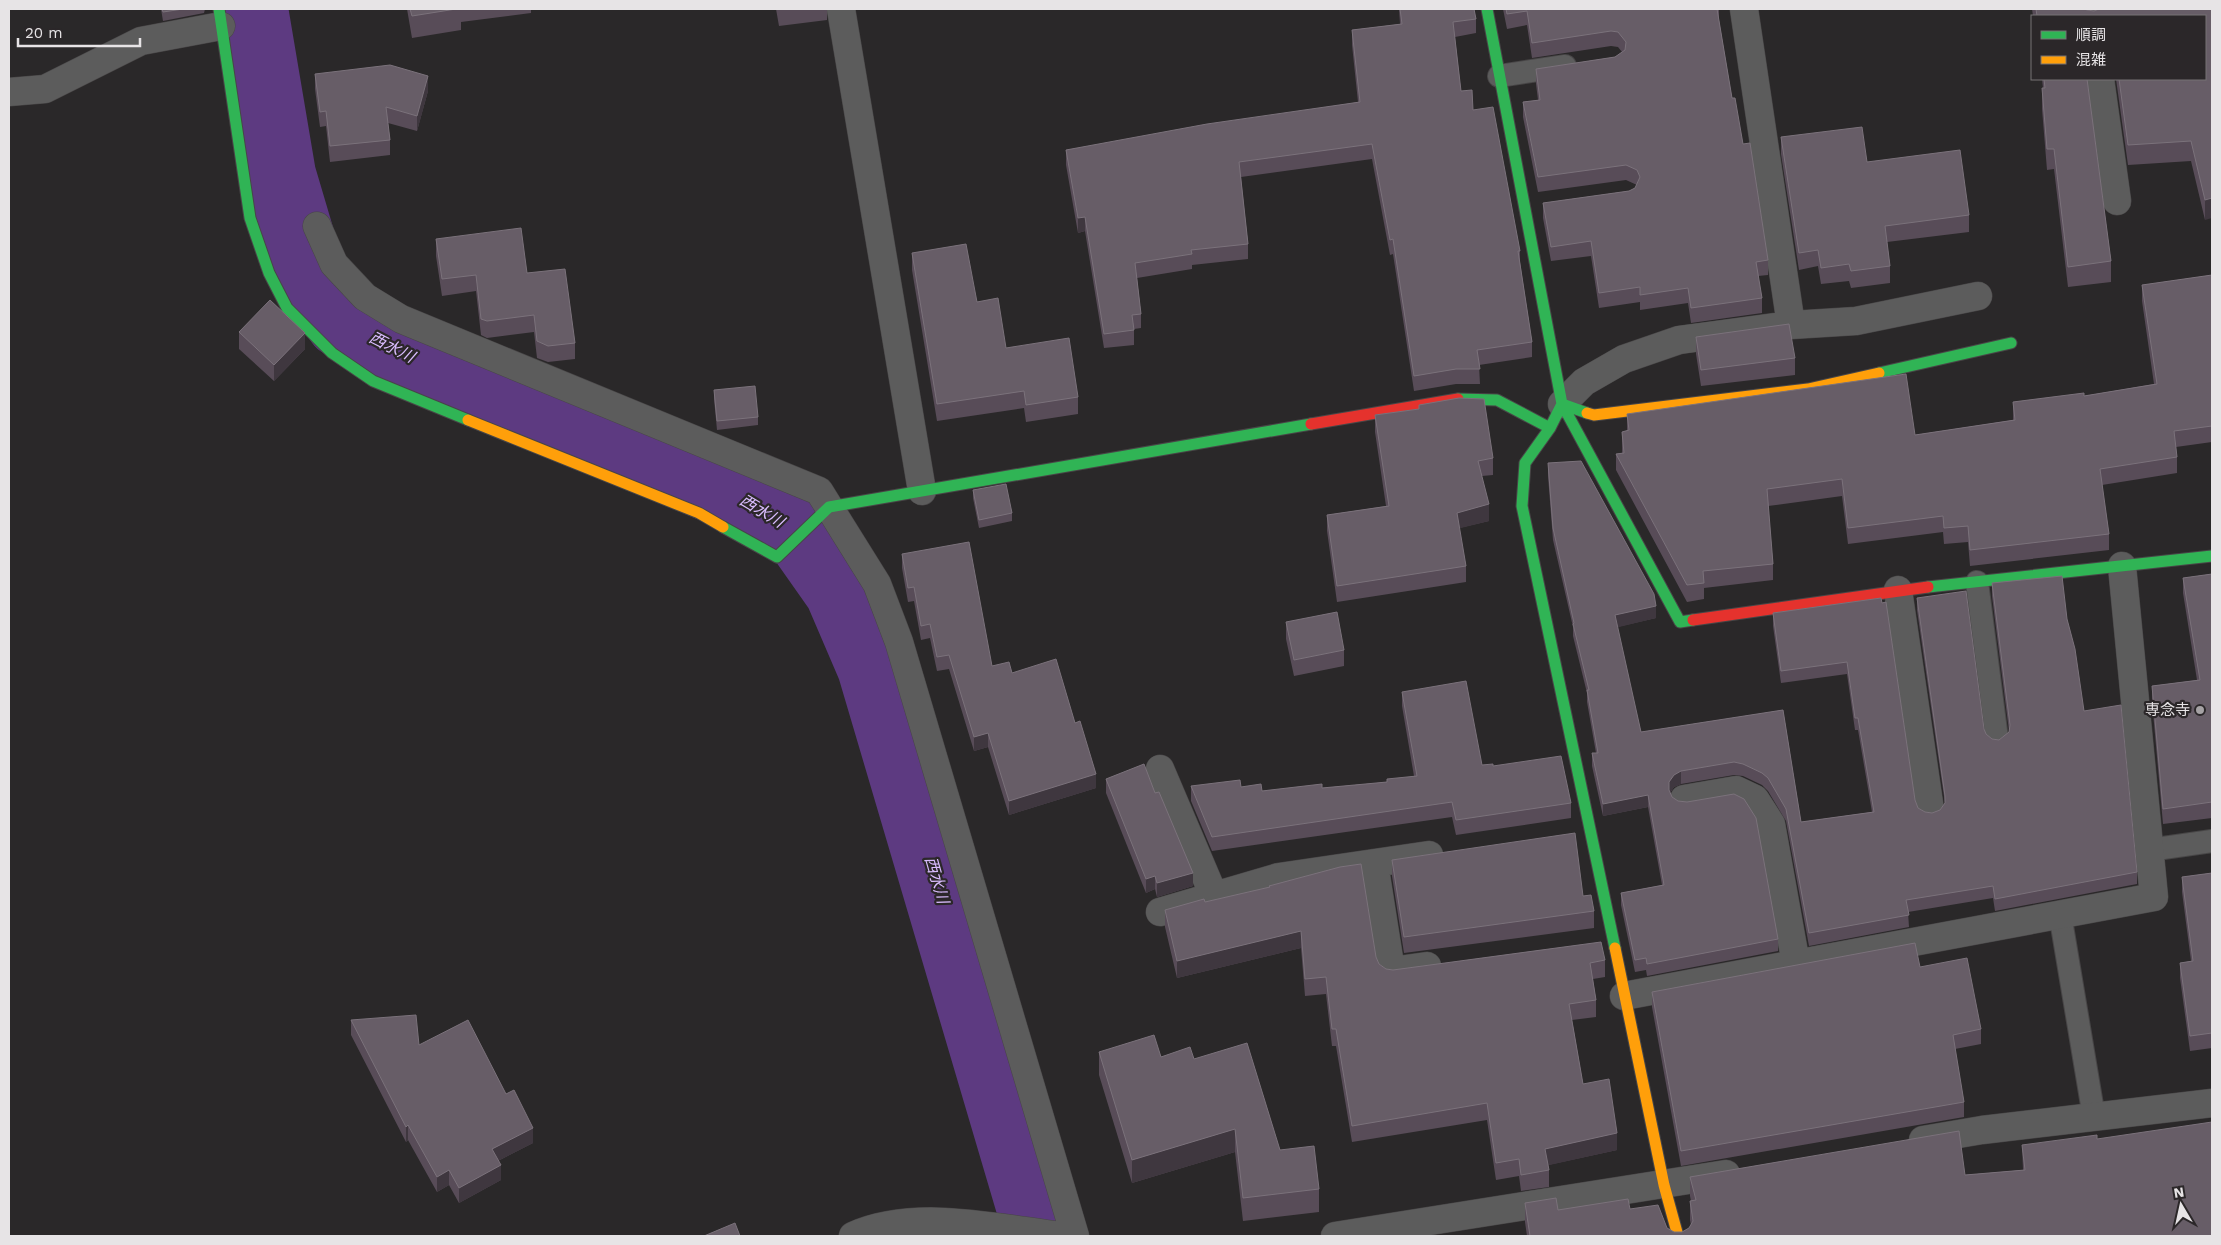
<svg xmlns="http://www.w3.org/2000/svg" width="2221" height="1245" font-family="'Work Sans','Noto Sans JP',sans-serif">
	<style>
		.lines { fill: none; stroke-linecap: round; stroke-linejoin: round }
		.river { stroke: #5d3a81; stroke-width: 74 }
		.lane-casing { stroke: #484647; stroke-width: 24 }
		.street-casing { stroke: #484647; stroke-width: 29 }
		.fast-casing { stroke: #484647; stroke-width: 13 }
		.slow-casing { stroke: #484647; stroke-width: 13 }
		.jam-casing { stroke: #484647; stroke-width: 13 }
		.lane { stroke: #5c5c5c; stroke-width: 22 }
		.street { stroke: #5c5c5c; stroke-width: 28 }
		.fast { stroke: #30b455; stroke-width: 11 }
		.slow { stroke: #ff9f0a; stroke-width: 11 }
		.jam { stroke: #e5322d; stroke-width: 11 }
		.wall { fill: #584c58 }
		.shaded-wall { fill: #3f373f }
		.building { fill: #675d67; stroke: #7b727b }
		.poi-dot { fill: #a5a2a4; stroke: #2b2729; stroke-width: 2 }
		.labels { text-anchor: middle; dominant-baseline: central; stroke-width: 4.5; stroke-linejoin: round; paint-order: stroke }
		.poi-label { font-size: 15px; fill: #e7e4e6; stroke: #2b2729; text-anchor: end }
		.water-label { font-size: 16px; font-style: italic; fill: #d9bcfe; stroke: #2b2729 }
	</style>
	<rect width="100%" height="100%" fill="#2a2829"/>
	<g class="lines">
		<path class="river" d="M251 9 279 175 308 273 342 321 400 352 735 495 803 536 841 590 874 667 1042 1236"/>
		<g class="lane-casing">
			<path id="lane" d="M1499 76 1565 66
				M1977 582 1997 739
				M2149 850 2212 841
				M2060 914 2094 1117"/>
		</g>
		<g class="street-casing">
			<path id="street" d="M841 9 922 491
				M1744 9 1791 325
				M2091 9 2092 16
				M2100 79 2117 201
				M9 92 45 89 141 41 221 26
				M317 226 334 264 365 297 401 319 819 491 877 584 899 642 1075 1236
				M1562 404 1584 382 1624 359 1679 340 1791 325 1856 321 1978 296
				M1898 590 1930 810
				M1160 769 1214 896
				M1684 799 1736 790 1755 799 1771 824 1796 964
				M1374 863 1391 971 1427 966
				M1160 912 1279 877 1429 855
				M1624 996 2154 897 2122 566
				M1923 1140 1982 1130 2212 1103
				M853 1236C914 1208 997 1228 1061 1236
				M1335 1236 1726 1174"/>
		</g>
		<g class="fast-casing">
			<path id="fast" d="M219 9 250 218 269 273 287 308 332 353 373 381 468 420
				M1487 9 1562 404 1680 622 1693 620
				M1879 373 2011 343
				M1458 399 1497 400 1550 428
				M1587 413 1562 404 1550 428 1525 463 1522 506 1615 948
				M723 527 777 557 829 507 1311 424
				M1928 587 2212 556"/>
		</g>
		<g class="slow-casing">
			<path id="slow" d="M1587 413 1594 415 1808 389 1879 373
				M468 420 699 513 723 527
				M1615 948 1664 1185 1678 1236"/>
		</g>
		<g class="jam-casing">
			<path id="jam" d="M1311 424 1458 399
				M1693 620 1928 587"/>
		</g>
		<use href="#lane" class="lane"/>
		<use href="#street" class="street"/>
		<use href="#fast" class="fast"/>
		<use href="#slow" class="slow"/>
		<use href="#jam" class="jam"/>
	</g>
	<path class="wall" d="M161 9H205L204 13 163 21Z
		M407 9H531V13L461 22V30L412 38Z
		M776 9H827V20L779 26Z
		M1399 9H1474L1476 19V33L1455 37 1461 91 1473 110 1520 251V262L1532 342V357L1479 365 1480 384H1456L1414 391 1393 254 1390 255 1372 159 1241 177 1248 244V259L1192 265V269L1137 278 1141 314V328L1134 329V345L1104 348 1085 231 1078 233 1066 165V150L1358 102 1352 45V30L1400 24Z
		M1503 9H1719V20L1732 98 1743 144 1768 260V275L1758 276 1762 298V313L1691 323 1688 303 1640 310V302L1599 308 1591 256 1551 261 1543 218V203L1629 191 1635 188 1637 185 1626 180 1538 192 1523 117V102L1538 100 1536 84V69L1615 57 1622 52 1618 47 1611 46 1532 58 1527 25 1507 29Z
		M2032 9H2085L2087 10 2094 11 2212 9 2205 220 2191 161 2128 165 2116 79H2205V16H2033Z
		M315 74 428 91 417 131 388 123 390 140V155L330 162 326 126 320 127 315 89Z
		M2042 79H2087L2111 261V282L2068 287 2054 169 2047 170 2042 109V88H2043Z
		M1781 137 1867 162 1969 215V232L1887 242 1890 266V283L1851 288 1849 281 1821 284 1818 266 1799 270 1781 154Z
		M436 239 527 273 575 343V359L548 362 537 358 534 332 487 338 481 335 476 291 442 296 436 256Z
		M912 253 977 302 1006 348 1078 397V414L1026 422 1024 408 937 421 912 270Z
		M2212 275V442L2176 447 2177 457V473L2102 485 2109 534V550L1970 566 1968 542 1944 544 1943 532 1848 544 1842 496 1768 506 1773 564V580L1704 588V599L1687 602 1616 470V454L1622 453V432L1627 431V414L1915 435 2013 420V402L2084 396 2154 384 2142 301V285Z
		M239 332 305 349 274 381 239 349Z
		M1696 337 1795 358V375L1701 386 1696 354Z
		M714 390 758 417V425L717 430 714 399Z
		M1419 405 1493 458V475L1482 476 1489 521 1459 528 1466 566V582L1337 602 1327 531V515L1386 506 1375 432V415L1419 409Z
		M1548 463 1656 618 1617 627 1641 732 1783 710 1801 822 1872 812 1858 730H1855L1847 674 1781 683 1773 626V613L1881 598 1915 800 1918 808 1925 812 1932 813 1940 810 1945 803 1917 610V598L1986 734 1992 739 1999 740 2009 732V731L1992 596V583L2067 619 2084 711 2137 872V884L1995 911 1993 898 1908 912 1909 927 1809 946 1786 821 1768 791 1762 785 1743 776 1734 775 1681 784 1674 787 1670 793 1672 797 1778 939V951L1647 976 1646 970 1635 972 1621 905V893L1662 885 1648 807 1603 816 1592 766V753H1596L1587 702V693L1573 636V627L1553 540 1548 476Z
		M973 490 1012 513V521L979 528 973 498Z
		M902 554 992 666 1012 673 1075 723 1096 788 1009 815 988 747 974 751 949 669 937 671 930 638 921 640 914 601 908 602 902 568Z
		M2212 574V818L2163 824 2152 701V686L2197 680 2183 593V578Z
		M1286 622 1344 650V666L1294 676 1286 639Z
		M1402 692 1482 765 1493 766 1571 803V818L1456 835 1452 817 1212 851 1191 801V786L1241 787 1262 791 1322 788 1387 782 1414 776 1402 706Z
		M1106 779 1155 793 1193 886 1157 897 1155 889 1146 893 1106 793Z
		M1392 860 1583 896 1594 911V928L1404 953 1392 876Z
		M2212 873V1048L2190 1051 2180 978V963L2191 961 2182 892V877Z
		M1205 902 1376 957 1379 964 1386 969 1393 970 1605 960V977L1593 979 1596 1000V1017L1572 1020 1583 1084 1617 1150 1548 1165 1549 1170V1187L1521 1191 1519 1176 1496 1180 1487 1120 1352 1142 1336 1046H1332L1326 994 1305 996 1301 948 1177 978 1165 927V910Z
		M1920 967 1981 1029V1044L1955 1049 1964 1102V1117L1681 1166 1652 1007V992Z
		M351 1020 419 1045 506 1094 533 1143 498 1161 501 1180 459 1203 449 1185 437 1192 408 1140 406 1142 351 1035Z
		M1099 1052 1194 1059 1280 1150 1319 1189V1212L1243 1221 1235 1152 1132 1183 1099 1075Z
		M2097 1139 2212 1236H1527L1525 1222V1203L1558 1210 1630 1209 1674 1232H1682L1689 1228 1691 1225 1690 1220V1201H1691L1690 1196V1177L1965 1175 2023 1170 2022 1145Z"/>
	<path class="shaded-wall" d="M428 76V91L417 131V116Z
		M2212 198V218L2205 220V200Z
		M1085 217V231L1078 233V218Z
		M305 333V349L274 381V365Z
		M1489 504V521L1457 529V513Z
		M1656 606V618L1615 628V615Z
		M988 733V747L974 751V737Z
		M1681 771V784L1674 787 1669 794V802V782L1674 775Z
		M1096 774V788L1009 815V801Z
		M1648 795V807L1603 816V804Z
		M1193 873V886L1157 897V883Z
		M1155 876V889L1146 893V879Z
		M1301 931V948L1177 978V961Z
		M408 1125V1140L406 1142V1127Z
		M533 1128V1143L492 1164V1149Z
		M1235 1129V1152L1132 1183V1160Z
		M1617 1133V1150L1545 1166V1149Z
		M501 1165V1180L459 1203V1188Z
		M449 1170V1185L437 1192V1177Z"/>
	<path class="building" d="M162 9H183L163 12Z
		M410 9H456L412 16Z
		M1400 9H1474L1476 19 1453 22 1461 91 1472 90 1473 110 1493 107 1520 251H1518L1532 342 1477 350 1480 369H1456L1414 376 1393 239 1390 240 1372 144 1239 162 1248 244 1191 250 1192 254 1135 263 1141 314 1132 315 1134 330 1104 334 1085 217 1078 218 1066 150 1207 124 1360 102 1352 30 1402 24Z
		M1506 9H1717L1732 98H1735L1743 144 1750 143 1768 260 1756 262 1762 298 1691 308 1688 288 1640 295V287L1599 293 1591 241 1551 247 1543 203 1629 191 1635 188 1640 177 1637 170 1626 165 1538 177 1523 102 1540 100 1536 69 1615 57 1625 50 1626 42 1618 32 1611 31 1532 43 1527 11 1507 14Z
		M2036 9H2085L2087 10 2094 11 2099 9H2212V198L2205 200 2191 141 2128 145 2119 79H2205V16H2037Z
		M390 65 428 76 417 116 386 107 390 140 330 146 326 111 320 112 315 74Z
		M2044 79H2087L2111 261 2068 267 2054 149H2047L2042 88H2045Z
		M1862 127 1867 162 1960 150 1969 215 1885 226 1890 266 1851 271 1849 264 1821 268 1818 250 1799 253 1781 137Z
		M521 228 527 273 565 269 575 343 548 346 537 341 534 315 487 321 481 319 476 275 442 279 436 239Z
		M966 244 977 302 998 298 1006 348 1069 338 1078 397 1026 405 1024 391 937 404 912 253Z
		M2212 275V426L2174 431 2177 457 2100 469 2109 534 1970 550 1968 526 1944 528 1943 516 1848 528 1842 479 1767 489 1773 564 1703 571 1704 583 1687 585 1616 454 1624 453 1622 432 1629 430 1627 414 1906 374 1915 435 2015 420 2013 402 2084 393V396L2157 384 2142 285Z
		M270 300 305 333 274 365 239 332Z
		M1789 324 1795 358 1701 370 1696 337Z
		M755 386 758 417 717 421 714 390Z
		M1459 398 1484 399 1493 458 1478 461 1489 504 1457 513 1466 566 1337 586 1327 515 1389 506 1375 415 1419 409V405Z
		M1581 461 1654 594 1656 606 1615 615 1641 732 1783 710 1801 822 1874 812 1858 718H1855L1847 662 1781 671 1773 613 1881 598 1882 603 1886 602 1915 800 1918 808 1925 812 1932 813 1940 810 1945 803V796L1917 598 1966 591 1984 729 1986 734 1992 739 1999 740 2009 732 2010 725 1992 583 2062 576 2067 619 2075 649 2084 711 2121 705 2137 872 1995 899 1993 886 1906 900 1909 915 1809 933 1786 809 1768 778 1762 773 1743 764 1734 762 1681 771 1674 775 1669 782V790L1672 797 1678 801 1687 802 1734 794 1744 799 1756 818 1778 939 1647 964 1646 958 1635 960 1621 893 1664 885 1648 795 1603 804 1592 753H1598L1587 690H1589L1573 624 1574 623 1553 528 1548 463Z
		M1006 484 1012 513 979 520 973 490Z
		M969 542 992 666 1009 662 1012 673 1056 659 1075 723 1080 721 1096 774 1009 801 988 733 974 737 949 655 937 657 930 624 921 626 914 587 908 588 902 554Z
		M2212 574V802L2163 809 2152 686 2200 680 2183 578Z
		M1337 612 1344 650 1294 660 1286 622Z
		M1466 681 1482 765 1493 764V766L1561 756 1571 803 1456 820 1452 802 1212 837 1191 786 1240 780 1241 787 1261 784 1262 791 1322 784V788L1387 782V779L1417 776 1402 692Z
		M1144 764 1155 793 1159 792 1193 873 1157 883 1155 876 1146 879 1106 779Z
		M1575 833 1583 896 1591 895 1594 911 1404 937 1392 860Z
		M1361 864 1376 957 1379 964 1386 969 1393 970 1601 942 1605 960 1590 963 1596 1000 1569 1004 1583 1084 1609 1079 1617 1133 1545 1149 1549 1170 1521 1175 1519 1159 1496 1163 1487 1103 1352 1126 1336 1029H1332L1326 977 1305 979 1301 931 1177 961 1165 910 1204 899 1205 902 1270 887 1269 886 1340 867Z
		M2212 873V1033L2190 1036 2180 963 2193 961 2182 877Z
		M1915 943 1920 967 1967 958 1981 1029 1953 1035 1964 1102 1681 1151 1652 992Z
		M416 1015 419 1045 468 1020 506 1094 514 1090 533 1128 492 1149 501 1165 459 1188 449 1170 437 1177 408 1125 406 1127 351 1020Z
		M1154 1035 1161 1057 1190 1047 1194 1059 1247 1043 1280 1150 1314 1146 1319 1189 1243 1198 1235 1129 1132 1160 1099 1052Z
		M2212 1122V1236H1530L1525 1203 1556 1198 1558 1210 1628 1199 1630 1209 1658 1205 1667 1228 1674 1232H1682L1689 1228 1693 1221 1690 1201 1696 1200 1690 1177 1959 1131 1965 1175 2025 1170 2022 1145 2097 1135V1139Z
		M735 1223 740 1236H704Z"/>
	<circle class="poi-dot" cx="2200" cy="710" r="5"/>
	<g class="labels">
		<g class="poi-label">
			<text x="2190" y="710">専念寺</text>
		</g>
		<g class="water-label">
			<text transform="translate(392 347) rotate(27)">西水川</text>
			<text transform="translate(762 511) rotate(31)">西水川</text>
			<text transform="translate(937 880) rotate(74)">西水川</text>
		</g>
	</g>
	<rect width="2221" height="1245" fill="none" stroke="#e7e4e6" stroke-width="20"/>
	<rect x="2031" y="15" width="175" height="65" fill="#2b2729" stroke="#767375"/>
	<rect x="2041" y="31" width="25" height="8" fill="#30b455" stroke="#767375"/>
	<text x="2076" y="40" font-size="15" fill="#e7e4e6">順調</text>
	<rect x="2041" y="56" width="25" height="8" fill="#ff9f0a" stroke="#767375"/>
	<text x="2076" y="65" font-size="15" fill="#e7e4e6">混雑</text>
	<g transform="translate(2181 1205) rotate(351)" stroke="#2b2729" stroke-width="4" paint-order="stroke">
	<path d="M0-4L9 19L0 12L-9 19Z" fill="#e7e4e6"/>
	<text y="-8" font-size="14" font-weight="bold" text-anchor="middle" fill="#e7e4e6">N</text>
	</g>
	<path d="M18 38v8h122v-8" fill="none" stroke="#e7e4e6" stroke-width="2.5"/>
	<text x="25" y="38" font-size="15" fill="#e7e4e6" stroke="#2b2729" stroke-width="4" paint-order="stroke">20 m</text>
</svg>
